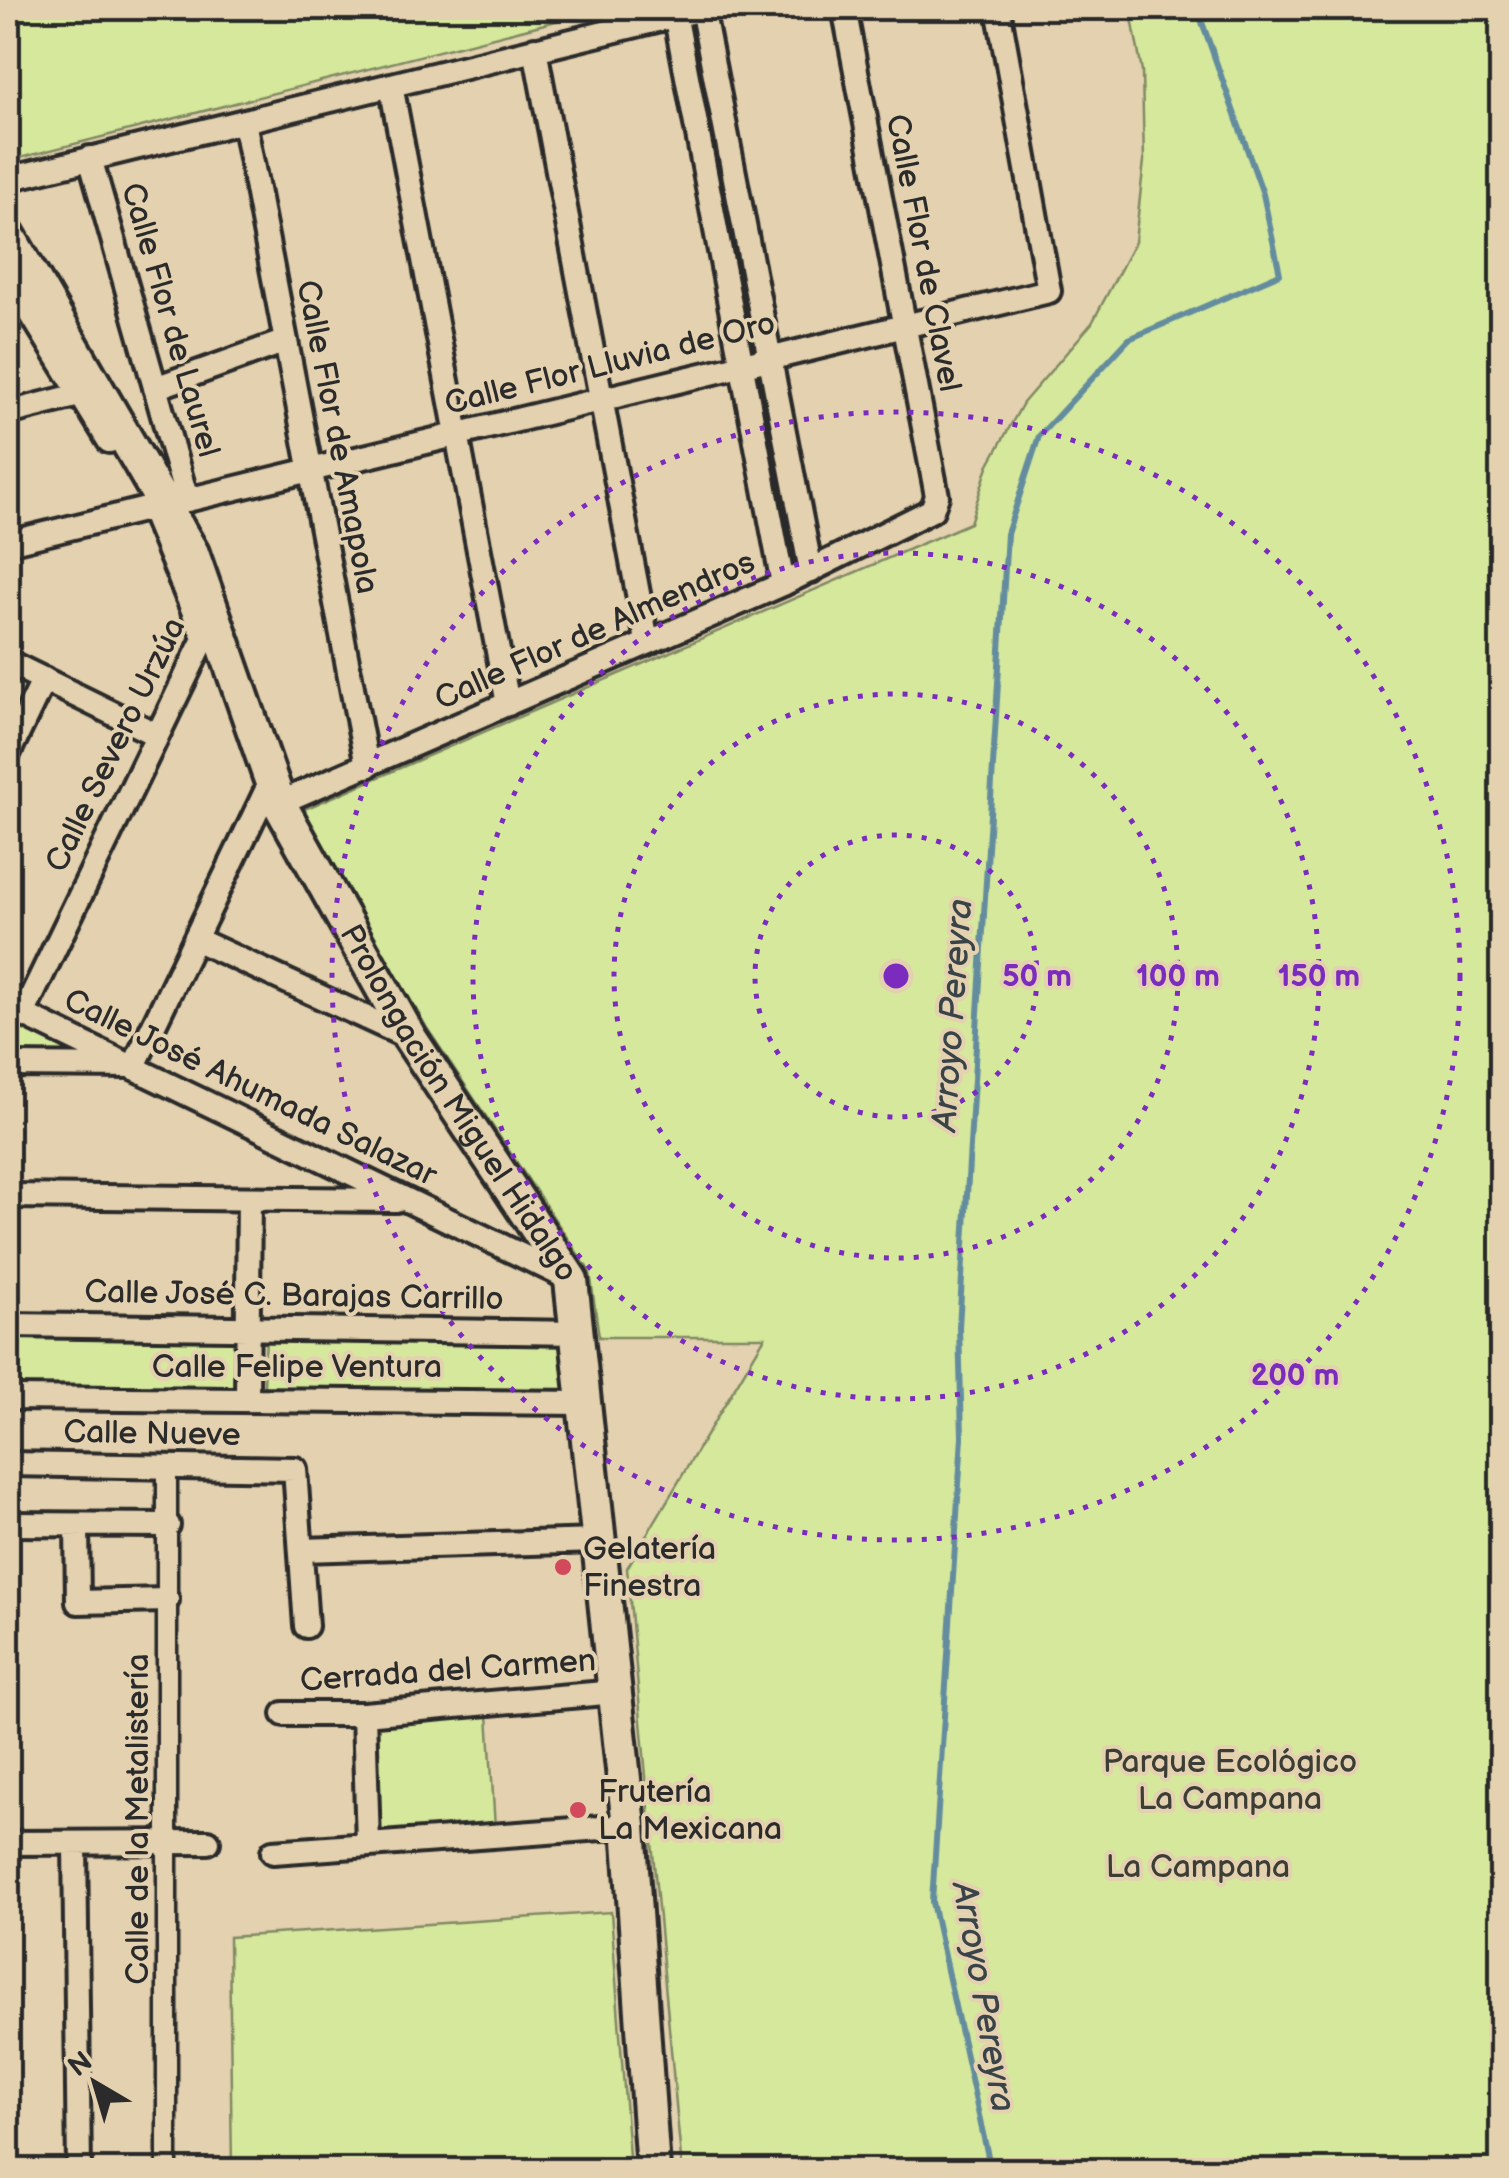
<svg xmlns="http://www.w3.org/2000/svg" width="1509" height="2178" font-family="'Balsamiq Sans',sans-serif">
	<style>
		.green { fill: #d6e89c; stroke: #808a64; stroke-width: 2.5 }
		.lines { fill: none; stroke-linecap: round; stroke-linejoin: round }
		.stream { stroke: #638c9e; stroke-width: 6 }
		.pedestrian-casing { stroke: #2b2b2b; stroke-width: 25 }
		.minor-casing { stroke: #2b2b2b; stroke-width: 30 }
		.secondary-casing { stroke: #2b2b2b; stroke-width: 40 }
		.pedestrian { stroke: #e3d1af; stroke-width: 18 }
		.minor { stroke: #e3d1af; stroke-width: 22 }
		.secondary { stroke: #e3d1af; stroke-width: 32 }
		.ring { fill: none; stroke: #7b2cbf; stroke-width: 5; stroke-dasharray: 5 10 }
		.poi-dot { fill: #d1495b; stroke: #e3d1af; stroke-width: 4 }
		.labels { text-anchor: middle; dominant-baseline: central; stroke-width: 8; stroke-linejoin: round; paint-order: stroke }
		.street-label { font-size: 32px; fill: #2b2b2b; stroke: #e3d1af }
		.poi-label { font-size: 32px; fill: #2b2b2b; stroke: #e3d1af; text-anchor: start }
		.park-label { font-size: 32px; fill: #3c3e36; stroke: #e3d1af }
		.water-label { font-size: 35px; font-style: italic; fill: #394348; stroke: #e3d1af }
		.centre { fill: #7b2cbf; stroke: #e3d1af; stroke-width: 5 }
		.ring-label { font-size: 30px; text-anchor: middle; font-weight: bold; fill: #7b2cbf; stroke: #e3d1af; stroke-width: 8; stroke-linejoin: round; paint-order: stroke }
	</style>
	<rect width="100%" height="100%" fill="#e3d1af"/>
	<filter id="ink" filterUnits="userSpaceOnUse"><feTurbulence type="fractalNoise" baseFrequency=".01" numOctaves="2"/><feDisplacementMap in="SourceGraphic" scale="20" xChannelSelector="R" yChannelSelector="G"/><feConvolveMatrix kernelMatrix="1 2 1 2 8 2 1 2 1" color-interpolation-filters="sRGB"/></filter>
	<g filter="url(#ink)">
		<path class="green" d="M8 8H607L8 161Z
			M1130 8H1501L1502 1920 1494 2170H682L627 1568 765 1337H599L590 1272 427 1028 300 811 970 523 988 466 1023 403 1092 323 1135 242 1144 161 1142 71Z
			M8 1019 99 1057 8 1054Z
			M266 1335 567 1341 565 1394 264 1388Z
			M8 1337H237L236 1390H8Z
			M488 1714 495 1828 380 1835 373 1721Z
			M611 1912 630 2170H232L229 1937Z"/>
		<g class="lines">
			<path class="stream" d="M991 2170 932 1902 962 1437 959 1327 1007 534 1039 436 1129 339 1280 274 1263 194 1197 8"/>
			<g class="pedestrian-casing">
				<path id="pedestrian" d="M167 1467V2170"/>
			</g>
			<g class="minor-casing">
				<path id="minor" d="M674 8 783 584
					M702 8 811 571
					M535 49 647 641
					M391 85 508 704
					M244 121 367 766
					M90 158 187 500 1049 291 998 8
					M8 179 706 8
					M8 276 109 441
					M155 388 286 341
					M8 413 91 392
					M156 520 204 637
					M8 543 167 504
					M8 662 157 735
					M8 754 44 679
					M279 803 783 584 932 510 937 496 844 8
					M195 939 410 1038
					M8 1007 568 1278
					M23 1014 216 614
					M8 1065 134 1066 269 785
					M8 1196 396 1200
					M8 1325 580 1333
					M8 1398 586 1403
					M247 1399 249 1199
					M8 1464 295 1469 306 1626
					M8 1524 168 1525
					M77 1526 78 1602 167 1600
					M302 1550 599 1541
					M284 1714H364L616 1692
					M364 1714 368 1844
					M8 1843 208 1842
					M75 1844 79 2170
					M273 1852 629 1826"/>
			</g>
			<g class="secondary-casing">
				<g id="secondary">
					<path id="s1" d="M8 235 192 553 279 803 410 1038 571 1280 629 1826 653 2170"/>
				</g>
			</g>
			<use href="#pedestrian" class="pedestrian"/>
			<use href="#minor" class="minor"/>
			<use href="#secondary" class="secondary"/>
		</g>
	</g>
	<g class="ring">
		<circle cx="896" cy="976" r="141"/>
		<circle cx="896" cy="976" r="282"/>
		<circle cx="896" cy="976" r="423"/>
		<circle cx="896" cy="976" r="564"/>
	</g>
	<g class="poi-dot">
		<circle cx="563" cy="1567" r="10"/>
		<circle cx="578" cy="1810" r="10"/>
	</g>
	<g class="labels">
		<g class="street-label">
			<text transform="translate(923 253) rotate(79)">Calle Flor de Clavel</text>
			<text transform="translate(170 320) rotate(74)">Calle Flor de Laurel</text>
			<text transform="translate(610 364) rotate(-14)">Calle Flor Lluvia de Oro</text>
			<text transform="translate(337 437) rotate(79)">Calle Flor de Amapola</text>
			<text transform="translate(595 631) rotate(-24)">Calle Flor de Almendros</text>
			<text transform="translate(116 745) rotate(-64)">Calle Severo Urzúa</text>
			<text transform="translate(250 1088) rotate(26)">Calle José Ahumada Salazar</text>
			<text stroke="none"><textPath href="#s1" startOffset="982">Prolongación Miguel Hidalgo</textPath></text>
			<text transform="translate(294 1296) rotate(1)">Calle José C. Barajas Carrillo</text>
			<text x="297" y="1367">Calle Felipe Ventura</text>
			<text transform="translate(152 1434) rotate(1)">Calle Nueve</text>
			<text transform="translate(448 1671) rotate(-4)">Cerrada del Carmen</text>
			<text transform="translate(138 1819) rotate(-90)">Calle de la Metalistería</text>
		</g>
		<g class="poi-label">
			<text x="583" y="1549">Gelatería<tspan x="583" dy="37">Finestra</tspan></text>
			<text x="598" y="1792">Frutería<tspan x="598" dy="37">La Mexicana</tspan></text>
		</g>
		<g class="park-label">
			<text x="1230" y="1762">Parque Ecológico<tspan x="1230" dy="37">La Campana</tspan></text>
			<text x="1198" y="1867">La Campana</text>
		</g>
		<g class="water-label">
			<text transform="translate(953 1015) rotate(-86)">Arroyo Pereyra</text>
			<text transform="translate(983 1997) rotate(80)">Arroyo Pereyra</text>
		</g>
	</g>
	<circle cx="896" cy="976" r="15" class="centre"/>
	<g class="ring-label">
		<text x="1037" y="986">50 m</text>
		<text x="1178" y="986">100 m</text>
		<text x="1319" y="986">150 m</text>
		<text x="1295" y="1385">200 m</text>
	</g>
	<rect width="1509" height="2178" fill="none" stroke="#e3d1af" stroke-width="40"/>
	<rect x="20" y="20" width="1469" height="2138" fill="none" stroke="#2b2b2b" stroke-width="4" filter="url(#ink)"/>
	<g transform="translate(95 2083) rotate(322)" stroke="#e3d1af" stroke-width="8" paint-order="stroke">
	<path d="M0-8L18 38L0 25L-18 38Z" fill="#2b2b2b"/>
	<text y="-15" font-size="28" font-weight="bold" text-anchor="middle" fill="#2b2b2b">N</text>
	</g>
</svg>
